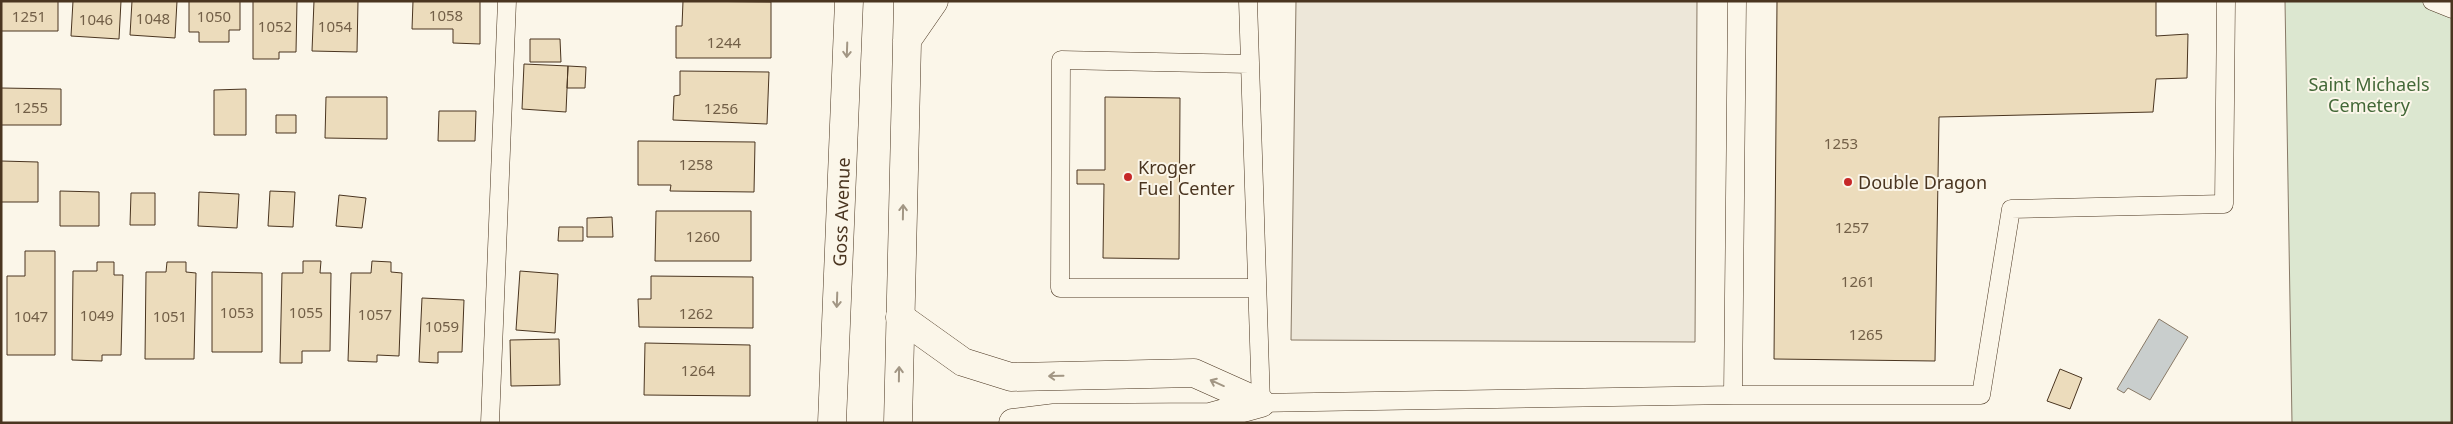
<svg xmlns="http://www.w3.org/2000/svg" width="2453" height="424" font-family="'Noto Sans',sans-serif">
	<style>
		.green { fill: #dce7d0; stroke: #887966 }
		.parking { fill: #ede7d9; stroke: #887966 }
		.water { fill: #c9cecd; stroke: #887966 }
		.building { fill: #ecdcbc; stroke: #4a3520 }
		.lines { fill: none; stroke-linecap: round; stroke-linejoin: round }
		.service-casing { stroke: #4a3520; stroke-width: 19 }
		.minor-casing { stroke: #4a3520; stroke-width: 29 }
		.secondary-casing { stroke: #4a3520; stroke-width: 29 }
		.service { stroke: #fbf6e9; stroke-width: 18 }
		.minor { stroke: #fbf6e9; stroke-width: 28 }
		.secondary { stroke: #fbf6e9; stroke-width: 28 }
		.oneway { stroke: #a29684 }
		.poi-dot { fill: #c62828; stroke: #fbf6e9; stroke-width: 2 }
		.labels { text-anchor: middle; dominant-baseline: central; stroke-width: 4; stroke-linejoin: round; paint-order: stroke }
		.number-label { font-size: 15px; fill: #725f47 }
		.park-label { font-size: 18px; fill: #436837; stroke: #fbf6e9 }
		.poi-label { font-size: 18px; fill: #4a3520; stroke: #fbf6e9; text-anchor: start }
		.street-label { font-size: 18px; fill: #4a3520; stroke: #fbf6e9 }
	</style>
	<rect width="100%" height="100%" fill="#fbf6e9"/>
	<path class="green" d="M2285 1H2452V423H2292Z"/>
	<path class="parking" d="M1296 1H1697L1695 342 1291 340Z"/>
	<path class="water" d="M2159 319 2188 337 2150 400 2128 388 2124 393 2117 389Z"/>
	<path class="building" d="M1 1H58V31H1Z
		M73 1H121L119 39 71 36Z
		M132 1H177L175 38 130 35Z
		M189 1H240V30H229V42H199V32H189Z
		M253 1H297L296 52H279V59H253Z
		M314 1H358L357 52 312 51Z
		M413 1H480V44L453 43V29H412Z
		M683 1 771 2V58H676V26H682Z
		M1777 1H2156V36L2188 34 2187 78 2156 79 2153 112 1939 117 1935 361 1774 359Z
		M530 39H560L561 62H530Z
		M524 64 568 66 566 112 522 109Z
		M568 66 586 67 585 88H567Z
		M680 71 769 72 767 124 673 120 674 96 680 95Z
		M1 88 61 89V125H1Z
		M246 89V135H214V90Z
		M326 97H387V139L325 138Z
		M1105 97 1180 98 1179 259 1103 258 1104 184H1077V170H1105Z
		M439 111H476L475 141H438Z
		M276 115H296V133H276Z
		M638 141 755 142 754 192 670 191 671 185H638Z
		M1 161 38 162V202H1Z
		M60 191 99 192V226H60Z
		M270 191 295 192 293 227 268 226Z
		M199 192 239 194 237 228 198 226Z
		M131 193H155V225H130Z
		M339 195 366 198 362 228 336 226Z
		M656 211H751V261H655Z
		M612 217 613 237H587V218Z
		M559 227H583V241H558Z
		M25 251H55V355H7V276H25Z
		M303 261H321L320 273H331L330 351H302V363H280L282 273H303Z
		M372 261 391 262V272L402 273 399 356 377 355V362L348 361 351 273H371Z
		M97 262H114V275H123L121 355H102V361L72 360 73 271H97Z
		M167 262H186V272L196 273 194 359H145L146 272H166Z
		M520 271 558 274 555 333 516 330Z
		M212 272 262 273V352H212Z
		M651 276 753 277V328L639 327 638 299H651Z
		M422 298 464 300 462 352H438V363L419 362Z
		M559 339 560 385 511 386 510 340Z
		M645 343 750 345V396L644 395Z
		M2060 369 2082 378 2070 409 2047 401Z"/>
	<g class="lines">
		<g class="service-casing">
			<path id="service" d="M1248 1 1261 403 1733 395H1981L2011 209 2224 204 2226 1
				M2432 1 2452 9
				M1249 64 1061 60 1060 288H1256
				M1733 395 1737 1
				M490 423 507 1"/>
		</g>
		<g class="minor-casing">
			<path id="minor" d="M900 317 963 362 1011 377 1194 373 1261 403
				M1013 423 1054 418 1210 417 1261 403"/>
		</g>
		<g class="secondary-casing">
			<path id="secondary" d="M907 40 934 1
				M832 423 849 1
				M898 423 908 1"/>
		</g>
		<use href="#service" class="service"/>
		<use href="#minor" class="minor"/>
		<use href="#secondary" class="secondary"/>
	</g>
	<defs><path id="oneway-shaft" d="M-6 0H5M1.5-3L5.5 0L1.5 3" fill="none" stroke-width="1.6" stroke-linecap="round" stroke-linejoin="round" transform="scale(1.25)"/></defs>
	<g class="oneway">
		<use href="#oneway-shaft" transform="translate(847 50) rotate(92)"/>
		<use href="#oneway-shaft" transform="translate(903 212) rotate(-89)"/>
		<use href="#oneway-shaft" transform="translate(837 300) rotate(92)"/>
		<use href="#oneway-shaft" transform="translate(899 374) rotate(-89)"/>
		<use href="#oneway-shaft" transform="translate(1056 376) rotate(179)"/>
		<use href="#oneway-shaft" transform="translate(1217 383) rotate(-156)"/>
	</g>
	<g class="poi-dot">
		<circle cx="1128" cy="177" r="5"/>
		<circle cx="1848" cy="182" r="5"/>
	</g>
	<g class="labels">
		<g class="number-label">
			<text x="446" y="15">1058</text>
			<text x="29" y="16">1251</text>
			<text x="214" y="16">1050</text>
			<text x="153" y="18">1048</text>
			<text x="96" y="19">1046</text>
			<text x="275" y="26">1052</text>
			<text x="335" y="26">1054</text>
			<text x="724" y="42">1244</text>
			<text x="31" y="107">1255</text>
			<text x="721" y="108">1256</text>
			<text x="1841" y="143">1253</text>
			<text x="696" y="164">1258</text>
			<text x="1852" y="227">1257</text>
			<text x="703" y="236">1260</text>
			<text x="1858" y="281">1261</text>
			<text x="237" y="312">1053</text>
			<text x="306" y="312">1055</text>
			<text x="696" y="313">1262</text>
			<text x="375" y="314">1057</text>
			<text x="97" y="315">1049</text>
			<text x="31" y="316">1047</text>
			<text x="170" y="316">1051</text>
			<text x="442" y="326">1059</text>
			<text x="1866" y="334">1265</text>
			<text x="698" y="370">1264</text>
		</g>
		<g class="park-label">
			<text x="2369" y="84">Saint Michaels<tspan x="2369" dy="21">Cemetery</tspan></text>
		</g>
		<g class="poi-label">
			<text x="1138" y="167">Kroger<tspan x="1138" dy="21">Fuel Center</tspan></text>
			<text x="1858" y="182">Double Dragon</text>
		</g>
		<g class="street-label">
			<text transform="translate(841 212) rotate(-88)">Goss Avenue</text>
		</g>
	</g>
	<rect width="2453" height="424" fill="none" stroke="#4a3520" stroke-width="5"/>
</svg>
